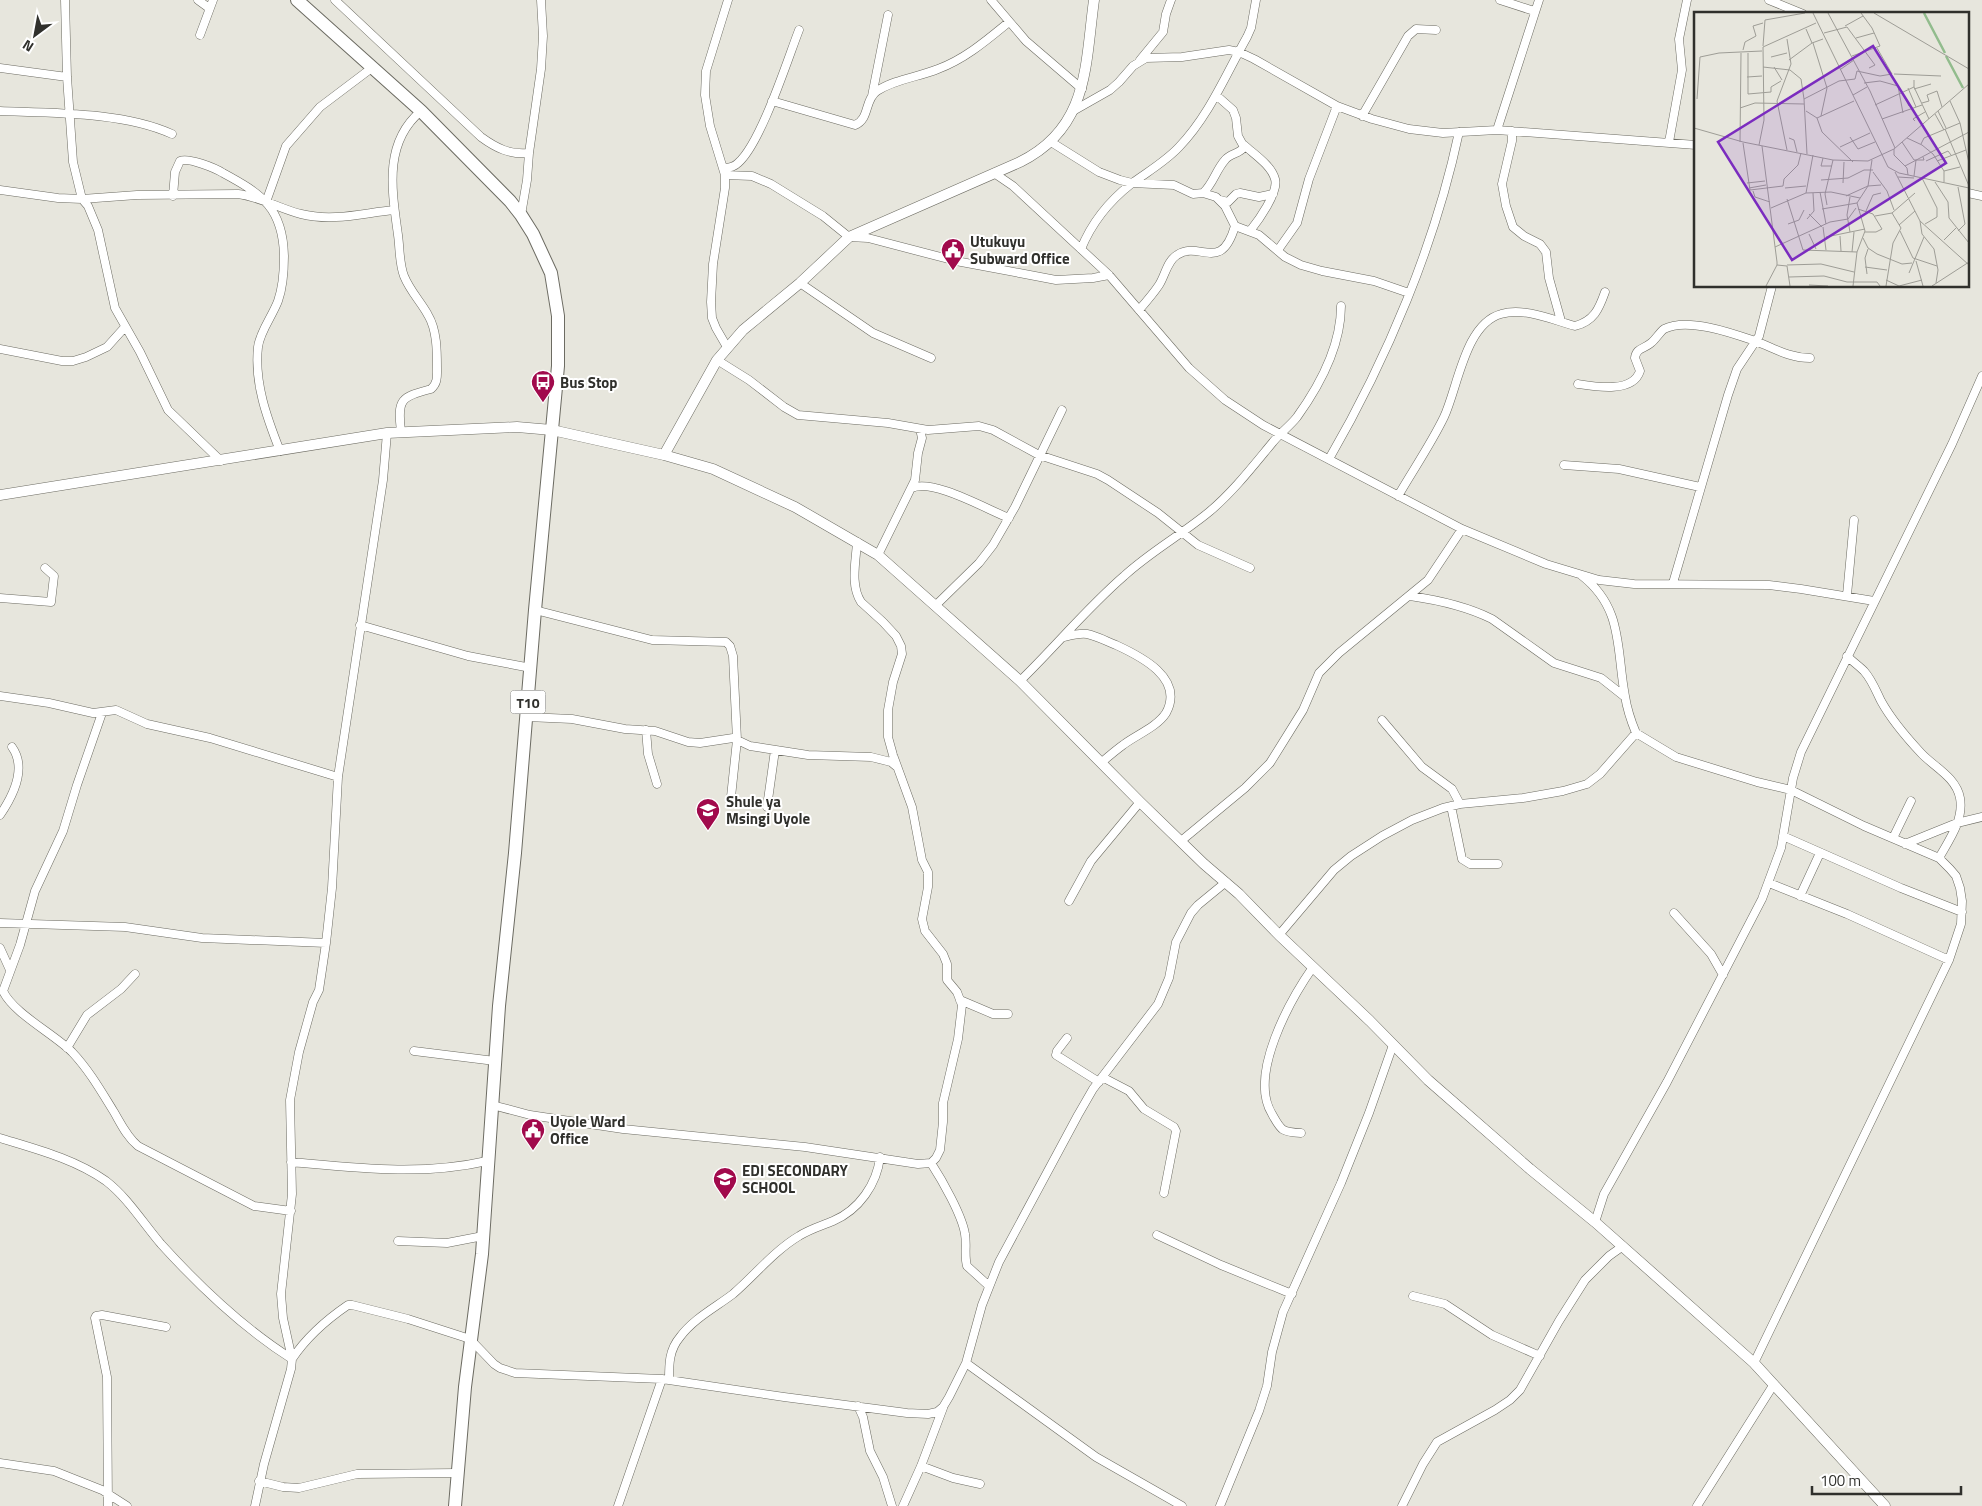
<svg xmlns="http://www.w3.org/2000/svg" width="1982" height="1506" font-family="'Titillium Web',sans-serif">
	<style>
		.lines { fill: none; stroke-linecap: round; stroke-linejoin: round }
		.minor-casing { stroke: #6c6b62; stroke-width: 9 }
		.tertiary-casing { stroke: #6c6b62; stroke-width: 11 }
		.trunk-casing { stroke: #6c6b62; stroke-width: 14 }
		.minor { stroke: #fff; stroke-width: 8 }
		.tertiary { stroke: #fff; stroke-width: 10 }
		.trunk { stroke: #fff; stroke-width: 12 }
		.labels { text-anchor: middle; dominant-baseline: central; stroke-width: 4; stroke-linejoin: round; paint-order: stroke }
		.shield { fill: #fff; stroke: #6e6e6b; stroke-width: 1 }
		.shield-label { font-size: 14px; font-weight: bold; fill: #30302c }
		.poi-label { font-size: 15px; font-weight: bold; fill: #30302c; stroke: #fff; text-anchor: start }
		.inset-river { fill: none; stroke: #92bc8d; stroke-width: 2.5 }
		.inset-road { fill: none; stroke: #9e9d96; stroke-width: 1 }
		.view { fill: #7b2cbf; fill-opacity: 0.15; stroke: #7b2cbf; stroke-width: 2.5 }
		.inset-edge { fill: none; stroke: #30302c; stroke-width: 2.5 }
	</style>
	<rect width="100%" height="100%" fill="#e7e6dd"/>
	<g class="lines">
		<g class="minor-casing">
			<path id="minor" d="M65 0 67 77 73 162 82 199 88 206 98 230 115 308 140 352 168 410 221 461
				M198 0 209 8
				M335 0 481 137C496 148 510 155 529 153
				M991 0 1026 41 1082 89
				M1500 0 1534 11
				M1769 0 1803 14
				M200 35 213 0
				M1140 60 1163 32 1166 14 1171 0
				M0 68 67 77
				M872 96 888 15
				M772 101 855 125C870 119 864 100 877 91 895 79 919 77 938 69 965 59 987 40 1009 22
				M0 111C53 113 124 112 172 134
				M1073 111 1110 90 1119 82 1133 66 1146 58 1182 57 1229 50 1239 52 1254 59 1337 106 1372 119 1409 129 1443 133 1497 130 1696 145
				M1362 116 1408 36 1416 29 1436 30
				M1497 130 1539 0
				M1512 131V141L1502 184 1506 206 1513 227 1524 236 1540 244 1546 252 1549 278 1561 321
				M1051 142 1099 172 1120 180 1132 183 1174 185 1193 194 1203 193 1216 197 1225 206 1235 226 1259 235 1285 257 1301 265 1322 271 1374 281 1409 293
				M1669 142 1682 70 1679 39 1687 0
				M1244 145C1255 155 1271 165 1275 179 1279 192 1258 221 1250 231
				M724 168C730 168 734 167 738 163 761 143 787 61 799 30
				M994 173 1013 186 1109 275 1189 368 1225 400 1263 425 1462 529 1546 564 1599 580 1634 584 1769 585 1801 589 1874 601
				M725 175 752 176 771 184 823 216 849 237 868 238 956 261 1056 280 1093 278 1109 275
				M0 190 58 198 82 199 137 195 238 194C261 197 280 209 301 214 333 222 363 213 394 210
				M1203 193C1213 184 1216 170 1225 160 1230 153 1240 154 1244 147L1238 136 1236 118 1233 110 1216 95
				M1968 193 1982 196
				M173 196 175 172 180 161C188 157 215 168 223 173 262 194 283 208 284 256 284 272 283 287 278 301 272 317 260 331 258 347 254 383 267 418 280 451
				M1220 200 1228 202 1236 194 1240 193 1259 197 1273 194
				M266 202 286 146 320 107 373 67
				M521 215 527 180 529 153 541 69 543 36 541 0
				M1081 249C1092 222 1108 202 1131 184 1147 172 1165 162 1179 147 1209 116 1226 74 1247 37L1251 28 1256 0
				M1278 250 1297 223 1309 179 1337 106
				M800 283 873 333 931 358
				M1139 310C1146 302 1153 294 1159 285 1165 276 1167 261 1177 255 1200 240 1221 274 1235 226
				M727 347 716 328 712 318 711 302 713 264 725 188V175L710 126 705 95 706 71 728 0
				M0 349 62 361H73L86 357 107 347 125 327
				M717 360 749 380 784 407 798 415 888 423 928 430 979 426 993 430 1039 455 1097 474 1108 480 1158 513 1198 545 1250 568
				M1578 384C1597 387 1633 393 1640 371L1635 358C1636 348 1644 349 1651 343 1656 339 1659 333 1664 329 1687 317 1732 333 1755 341 1774 348 1789 358 1810 358
				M401 431C397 399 401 397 431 389 438 383 437 376 437 368 437 351 437 330 428 315 421 302 410 291 404 276 399 263 400 249 398 235 392 191 383 143 421 111
				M1329 459C1387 359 1435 245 1459 132
				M1564 465 1619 469 1700 487
				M912 488C932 478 988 510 1009 518
				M1398 496C1413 470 1431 444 1444 417 1458 387 1465 324 1501 314 1524 307 1553 320 1575 326 1594 321 1599 309 1605 292
				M878 555 915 480 918 453 922 438 920 429
				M1581 575C1624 608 1616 649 1625 696 1627 709 1631 721 1636 733L1676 757 1757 782 1791 790 1864 826 1939 858 1950 869 1956 876 1960 888 1962 901 1961 924 1949 960 1754 1363
				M1673 583 1728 395 1737 369 1759 336 1772 286
				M1847 595 1854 520
				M1410 596C1438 600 1466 606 1492 619L1554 663 1601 678 1625 697
				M0 598 51 602 54 576 45 568
				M935 606 979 563 993 545 1015 507 1062 410
				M535 610 652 640 726 642 730 646 733 656 737 740 731 797
				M360 625 468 656 531 668
				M1064 637C1072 635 1079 633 1087 634 1097 636 1106 641 1116 645 1140 656 1185 678 1166 713 1157 727 1136 735 1123 745 1116 750 1109 756 1102 762
				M1847 656C1852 661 1859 666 1864 671 1872 680 1876 691 1881 701 1891 719 1907 738 1921 753 1934 767 1956 777 1960 798 1964 820 1949 840 1939 858
				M1020 681C1055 647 1087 608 1124 576 1150 552 1181 535 1209 512 1233 492 1253 466 1273 442 1280 433 1290 426 1297 417 1320 385 1341 347 1341 306
				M0 696 49 703 93 713 116 710 147 724 210 738 338 777
				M102 713 77 785 63 831 35 891 20 945 3 991C13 1013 54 1034 72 1052 89 1070 101 1091 114 1112 121 1124 127 1137 138 1146L254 1206 291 1211
				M527 717 572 719 625 729 655 731 688 742 700 743 733 738 750 746 808 755 871 757 891 762 897 767
				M1382 720 1422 767 1452 789 1460 804
				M646 730 648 754 657 784
				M1451 806 1462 859 1470 864H1498
				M767 807 775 750
				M0 815C13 796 27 768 12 747
				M1783 836 1901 888 1962 912
				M1893 838 1911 801
				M1181 841 1245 788 1270 763 1303 710 1319 673 1339 653 1428 580 1462 529
				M1905 844 1957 823 1982 817
				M1769 883 1847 914 1949 960
				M1800 896 1820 853
				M1069 901 1091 861 1140 802
				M1674 913 1711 954 1723 975
				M0 923 125 927 202 938 326 943
				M1279 935 1334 870 1351 856 1382 836 1412 820 1443 808 1460 804 1523 798 1563 791 1587 784 1600 774 1636 733
				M0 948 10 970
				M960 1000 993 1014H1008
				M1067 1038 1057 1051 1056 1055 1099 1082
				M67 1048 87 1015 121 989 135 974
				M414 1051 495 1061
				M1102 1077 1129 1091 1144 1109 1174 1127 1176 1131 1164 1193
				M492 1105 530 1115 623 1129 805 1147 918 1164 931 1163 936 1158 940 1150 943 1122V1103L958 1039 962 1005 957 992 947 980V964L943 954 925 931 922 919 928 887V872L922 860 912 807 893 755 888 737V710L893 682 902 654 901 646 896 636 883 622 861 602C850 585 856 561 857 542
				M1301 1133C1281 1132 1281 1130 1272 1114 1248 1075 1290 1000 1313 967
				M0 1138C36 1149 75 1159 106 1181 128 1198 143 1223 161 1244 200 1287 243 1328 292 1359 306 1338 326 1320 348 1305H352L408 1319 470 1339 494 1364 500 1368 515 1373 662 1379 784 1397 907 1413 928 1414 937 1412 943 1407 949 1397 966 1363 982 1305 999 1262 1078 1115 1093 1089 1158 1004 1169 978 1176 942 1191 913 1198 905 1226 882
				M291 1162C357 1168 422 1176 487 1161
				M931 1163C942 1180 962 1215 965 1234 967 1245 964 1255 967 1266L989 1286
				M1595 1222 1604 1194 1667 1082 1762 899 1781 848 1793 778 1801 752 1952 444 1982 376
				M1157 1235 1221 1265 1292 1294
				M398 1241 447 1243 483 1236
				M1413 1296 1445 1304 1492 1335 1540 1356
				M966 1363 1096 1457 1182 1506
				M669 1380C669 1364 669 1350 680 1337 693 1319 716 1307 733 1294 755 1275 774 1251 799 1236 810 1229 821 1226 833 1221 859 1210 877 1184 880 1157
				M858 1406 863 1417 870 1451 883 1477 892 1506
				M0 1463 54 1471 102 1490 127 1506
				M921 1466 953 1478 980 1484
				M259 1481 283 1487 299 1488 357 1474 458 1473
				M108 1506 107 1377 95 1318 96 1316 102 1315 166 1327
				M255 1506 264 1464 291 1369 292 1359 283 1318 281 1294 292 1194 290 1100 299 1052 313 1002 319 990 326 943 332 888 338 777 383 480 387 433
				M618 1506 662 1379
				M903 1506 921 1466 943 1408
				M1220 1506 1259 1411 1267 1386 1272 1352 1283 1312 1341 1183 1369 1113 1393 1045
				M1402 1506 1423 1464 1437 1442 1495 1410 1510 1400 1520 1390 1559 1321 1585 1280 1609 1256 1623 1246
				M1697 1506 1774 1384"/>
		</g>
		<g class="tertiary-casing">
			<path id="tertiary" d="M664 455 717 360 743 330 800 283 849 237 1020 162C1089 128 1085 66 1094 0
				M0 495 387 433 517 427 552 430 664 455 713 469 795 507 878 555 1020 681 1140 802 1204 864 1239 894 1279 935 1370 1021 1428 1080 1530 1169 1595 1222 1754 1363 1885 1506"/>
		</g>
		<g class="trunk-casing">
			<path id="trunk" d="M297 0 421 111 510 201 521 215 533 234 551 273 558 316V366L535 610 515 853 499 1006 482 1254 465 1387 455 1506"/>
		</g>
		<use href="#minor" class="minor"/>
		<use href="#tertiary" class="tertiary"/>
		<use href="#trunk" class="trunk"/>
	</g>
	<defs>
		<g id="civic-pin" transform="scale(1.25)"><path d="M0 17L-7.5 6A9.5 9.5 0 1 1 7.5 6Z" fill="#a10a4c" stroke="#fff"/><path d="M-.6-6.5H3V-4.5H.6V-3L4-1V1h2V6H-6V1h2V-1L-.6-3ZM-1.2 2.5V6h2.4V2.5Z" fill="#fff"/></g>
		<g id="bus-pin" transform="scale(1.25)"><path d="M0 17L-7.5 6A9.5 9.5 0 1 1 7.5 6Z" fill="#a10a4c" stroke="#fff"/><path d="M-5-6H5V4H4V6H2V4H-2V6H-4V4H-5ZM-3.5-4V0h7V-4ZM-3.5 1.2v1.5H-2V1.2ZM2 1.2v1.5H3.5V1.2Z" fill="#fff"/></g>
		<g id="school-pin" transform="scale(1.25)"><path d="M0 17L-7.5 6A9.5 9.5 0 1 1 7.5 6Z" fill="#a10a4c" stroke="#fff"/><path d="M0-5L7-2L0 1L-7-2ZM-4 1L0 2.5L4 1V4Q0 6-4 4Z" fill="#fff"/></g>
	</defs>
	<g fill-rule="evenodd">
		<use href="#civic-pin" x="953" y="250"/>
		<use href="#bus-pin" x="543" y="382"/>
		<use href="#school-pin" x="708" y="810"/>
		<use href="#civic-pin" x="533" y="1130"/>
		<use href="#school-pin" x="725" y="1179"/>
	</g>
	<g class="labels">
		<rect class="shield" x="510.5" y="690.5" width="35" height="23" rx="4"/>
		<g class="shield-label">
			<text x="528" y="702">T10</text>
		</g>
		<g class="poi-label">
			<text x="970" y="241">Utukuyu<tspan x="970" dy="17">Subward Office</tspan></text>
			<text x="560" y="382">Bus Stop</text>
			<text x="726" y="801">Shule ya<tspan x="726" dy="17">Msingi Uyole</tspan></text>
			<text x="550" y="1121">Uyole Ward<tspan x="550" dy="17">Office</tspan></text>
			<text x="742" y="1170">EDI SECONDARY<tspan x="742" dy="17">SCHOOL</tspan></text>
		</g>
	</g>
	<g transform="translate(1694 12)">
		<rect width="275" height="275" fill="#e7e6dd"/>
		<path class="inset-river" d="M230 1 251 41M252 44 269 76"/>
		<path class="inset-road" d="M119 1 194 155 205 161 275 176M134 1 176 79 201 136M180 1 275 57M151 14 169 4M112 17 118 31 129 27M130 21 153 15 181 53 175 56M162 26 180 21M119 31 133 76M69 34 71 8 111 1M49 38 51 30 62 24 59 14 69 11M54 41V82L77 80V75L87 69M158 44 186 34 178 16 167 1M77 45 93 41M95 48 118 31M69 55 96 58 107 67 110 87M80 55 88 68M147 57 160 48M200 62 247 64M53 65 68 64M220 68V75L235 107M170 71 186 69 204 74 209 101M214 76 222 95M220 77 237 72M207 78 215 94M159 83 173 75M3 87 6 45 25 41 68 39M256 89 266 111 275 151M228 91 235 89 233 83 243 79 248 95M181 93 220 75M46 96 61 91 110 92M112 99 123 106 128 120 159 150M244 99 252 116M241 102 250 118M127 104 133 76M123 106 160 89M188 107 228 93M221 109 219 107 231 100M0 116 49 130 139 148 174 149 200 137 275 72M251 117 275 174M156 125 164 137 181 130M95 126 100 128 103 140M213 126 228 133 239 142 250 159V170M46 130 47 41M208 130 220 148H230L229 145M49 131 56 178 89 174M227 132 230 126 266 111M65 133 70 108 69 35 122 11M68 134 83 250V253L93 254 96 274M146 135 176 121M200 137V143L213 156 214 163M93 138 83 89 97 52 93 27M113 142 110 87 145 69 161 67 163 59 186 64 198 62 183 36M129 146 127 154H138M232 149 254 139 257 143M243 149 272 138M211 154 275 120M250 159 266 155M179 160 193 179 200 198M201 160 226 209 275 253M220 164 222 148M204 165 220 166M228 166 243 196V205L231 212M127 168 154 166 170 158H179M241 170 254 190 255 206 275 231M53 171 71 169M149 171 150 150M89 174 90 167 104 153 107 141M55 176 72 173M91 176 112 174M59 179 61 185 76 190M126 180 132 212M112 181 119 143M152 184 174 174 187 173M156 185 153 203 156 220M93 187 109 238 163 240M133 193 131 182 139 148M77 196 112 181 137 180 166 186M128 197 163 191M164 197 179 202 188 217 182 220H171M172 199 179 183 187 181M115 202 128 215M181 204 198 201M113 207 120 199 119 181M226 209 228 222 240 237 244 258 242 271M94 212 105 208 110 198M205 213 221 199M129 215 132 238M206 219 219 246 243 254M264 219 271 212 264 175M115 222 122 237M146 224 147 239M132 225 171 217M169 226 174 236 183 242 208 252 218 251M250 228 262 216M81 235 136 210 154 207 162 196M158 240 160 220M222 249 229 274M93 253 127 252 160 260M171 255 193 258M215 261 230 225M173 262 171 246 174 237M95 265 130 264 153 270H183L186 274M192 268 205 274 228 268M115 273 134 274M72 274 83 253M159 274 163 240 171 219 163 191 174 174 178 148M192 274 199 231 207 216 198 201 221 181M238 274 275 250"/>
		<path class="view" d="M179 34 252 151 98 248 24 130Z"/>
		<rect width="275" height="275" class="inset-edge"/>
	</g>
	<g transform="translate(35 35) rotate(212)" stroke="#ffffff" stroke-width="4" paint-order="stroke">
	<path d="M0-4L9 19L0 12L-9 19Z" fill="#30302c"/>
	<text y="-8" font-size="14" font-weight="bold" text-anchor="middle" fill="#30302c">N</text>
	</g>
	<path d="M1812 1486v8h149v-8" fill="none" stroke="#30302c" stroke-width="2.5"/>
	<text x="1820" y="1486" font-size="15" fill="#30302c" stroke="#ffffff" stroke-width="4" paint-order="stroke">100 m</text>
</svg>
